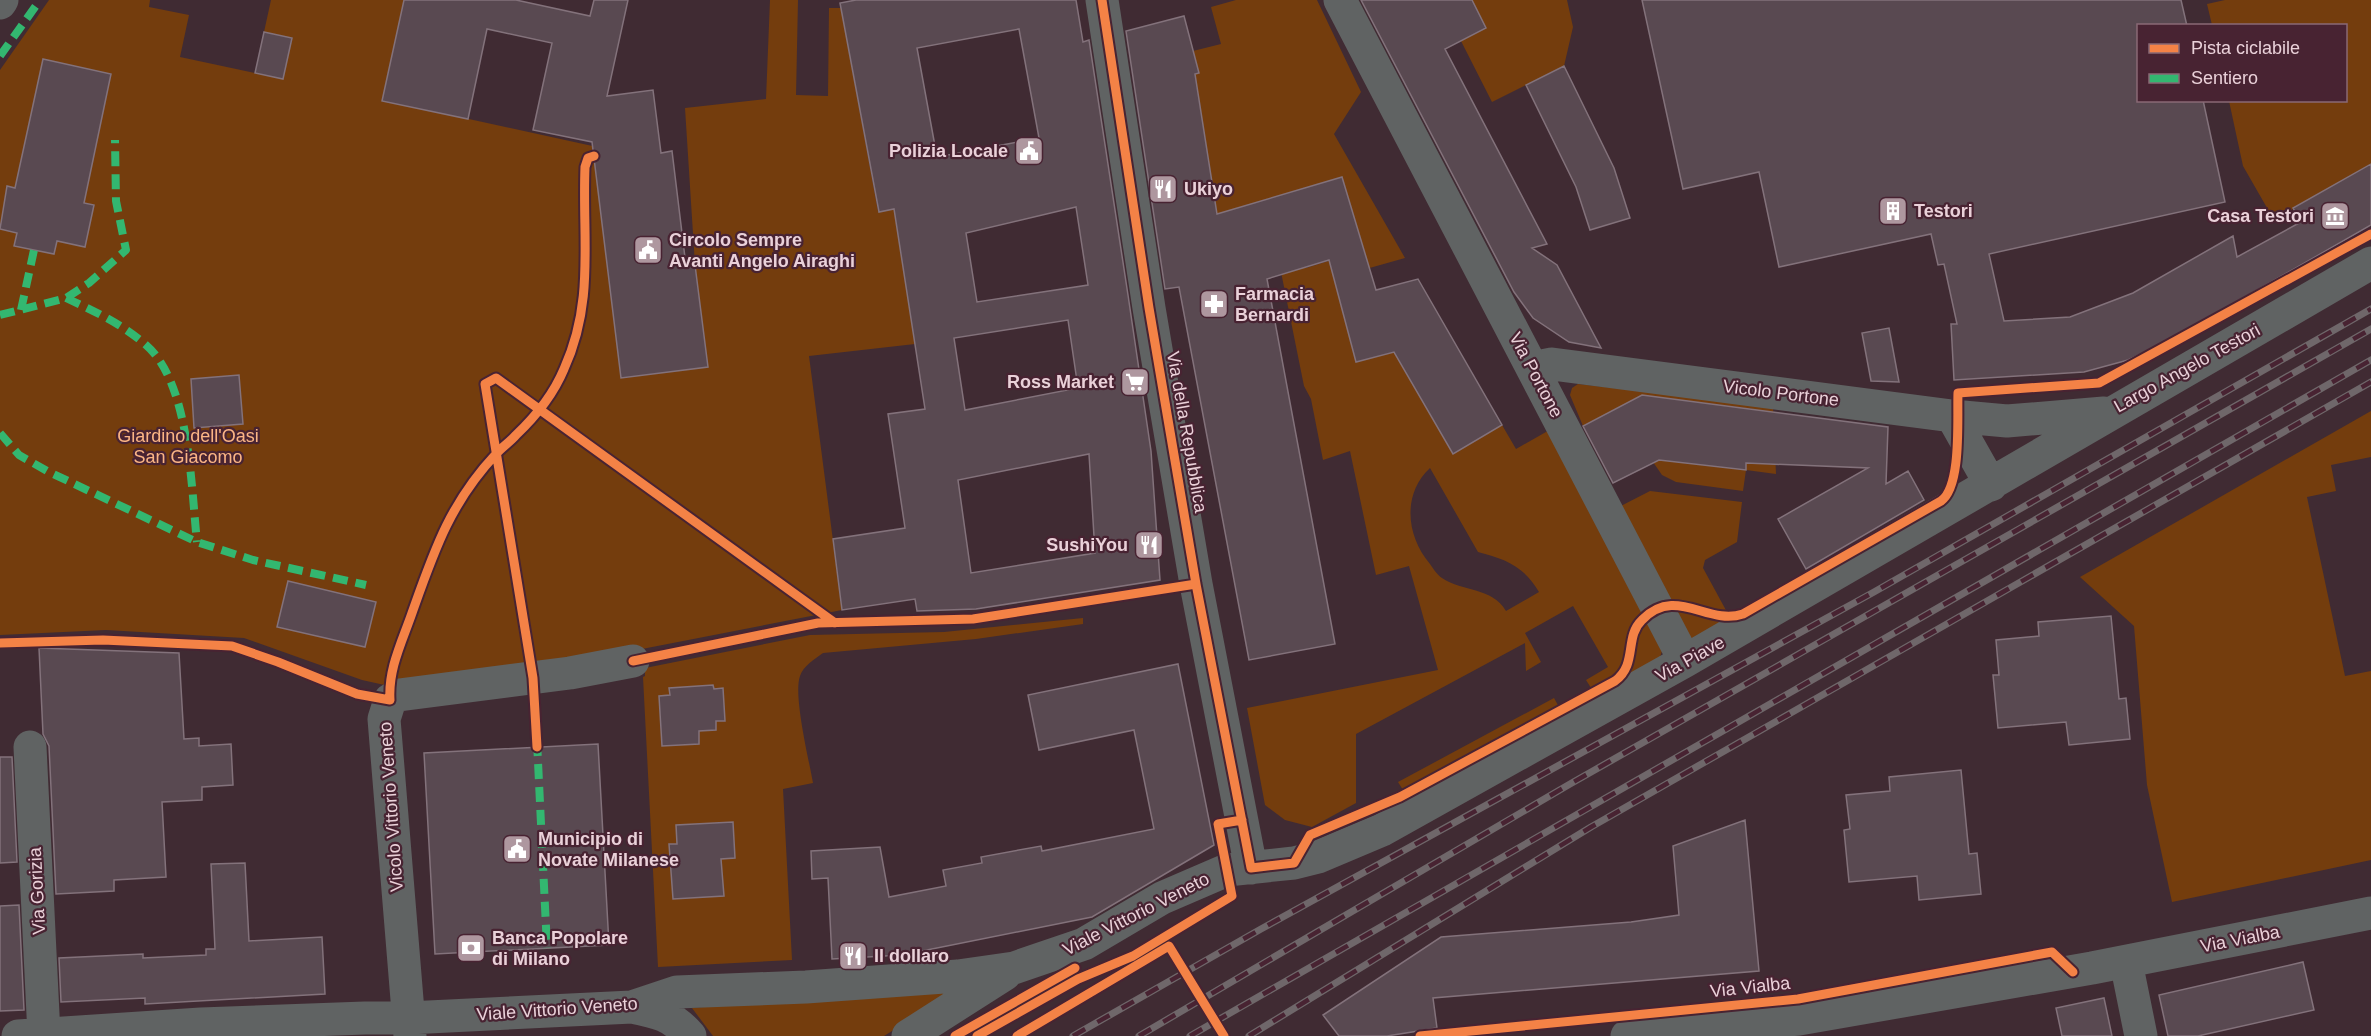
<svg xmlns="http://www.w3.org/2000/svg" width="2371" height="1036" font-family="Arial,sans-serif">
	<style>
		.green { fill: #743d0d; fill-rule: evenodd }
		.building { fill: #594951; stroke: #83727b; stroke-width: 1.5; fill-rule: evenodd }
		.lines { fill: none; stroke-linecap: round; stroke-linejoin: round }
		.street { stroke: #606363; stroke-width: 33 }
		.rail-casing { stroke: #6f676a; stroke-width: 7 }
		.rail { stroke: #482332; stroke-width: 4.5; stroke-dasharray: 14; stroke-linecap: butt }
		.quiet { stroke: #33b770; stroke-width: 8; stroke-dasharray: 15 8; stroke-linecap: butt }
		.cycleway-casing { stroke: #482332; stroke-width: 13 }
		.cycleway { stroke: #f48246; stroke-width: 9 }
		.labels { text-anchor: middle; dominant-baseline: central; stroke-width: 4.5; stroke-linejoin: round; paint-order: stroke }
		.poi-label { font-size: 18px; font-weight: bold; fill: #ead1d9; stroke: #482332; text-anchor: start }
		.street-label { font-size: 18px; fill: #ead1d9; stroke: #482332 }
		.park-label { font-size: 18px; fill: #fbb585; stroke: #482332 }
	</style>
	<rect width="100%" height="100%" fill="#402b33"/>
	<path class="green" d="M49 0H150L149 7 189 15 180 57 283 79 292 39 264 32 271 0H467L382 100 597 147 622 378 707 367 695 265 685 108 766 99 770 0H798L796 95 828 96 829 8H841L878 211 894 209 915 344 809 356 842 610 570 663 389 686 362 680 244 638 106 630 0 635V70Z
		M1236 0H1317L1361 92 1334 134 1405 258 1366 269 1356 362 1394 352 1453 454 1502 425 1516 449 1553 428 1662 651 1659 660 1599 694 1593 691 1586 680 1608 667 1573 606 1525 633 1541 662 1526 671 1525 643 1356 734V803L1312 827 1285 820 1265 805 1247 708 1438 670 1409 566 1376 575 1350 451 1323 460 1311 399 1304 386 1280 267 1306 268 1364 250 1342 177 1217 214 1195 74 1199 72 1193 51 1221 44 1211 7ZM1430 468 1478 552C1505 559 1524 566 1539 592L1506 611C1492 587 1463 592 1442 578 1437 575 1433 568 1430 564 1406 536 1402 494 1430 468Z
		M1472 0H1567L1573 27 1564 66 1492 102 1461 41 1486 28Z
		M2225 0H2371V164L2274 220 2243 166 2229 101 2346 100V26L2212 25 2207 4Z
		M1578 384 1773 406 1776 474 1746 470 1743 491 1676 482 1662 475 1653 462 1658 459 1745 470 1753 409 1642 395 1583 426 1570 395 1572 388Z
		M2371 411V457L2331 465 2336 491 2307 497 2345 676 2371 671V860L2172 902 2147 785 2134 626 2080 577Z
		M1650 491 1742 502 1737 542 1705 560 1703 568 1734 625 1691 643 1615 509Z
		M1083 618V624L976 639 823 653C815 659 803 666 800 676 793 695 809 760 813 783L783 789 792 960 658 967 643 677 645 676V668L810 635 944 632Z
		M1554 698 1559 707 1403 790 1398 782Z
		M965 986 884 1036H713L692 1008Z"/>
	<path class="building" d="M404 0H516L590 16 594 0H628L607 96 653 90 661 153 672 151 686 266 695 265 708 367 621 378 592 142 533 130 552 43 487 29 468 119 382 101Z
		M856 0H1076L1083 42 1089 40 1128 295 1151 451 1160 580 976 609 917 611 915 599 842 610 833 539 905 528 888 414 925 409 894 209 879 212 840 3ZM1019 29 1039 138 937 157 917 48ZM1076 207 1088 285 977 302 966 233ZM1068 320 1078 388 965 410 954 338ZM1089 454 1095 553 971 573 958 480Z
		M1361 0H1472L1486 28 1445 49 1547 244 1532 248 1557 265 1601 348 1569 342 1533 318 1514 292Z
		M1642 0H2181L2187 26H2139V100H2203L2225 202 1989 254 2004 321 2070 317 2133 293 2233 236 2237 257 2301 222 2293 208 2371 164V225L2163 344 2128 360 2084 372 1954 380 1951 324H1957L1944 264 1938 265 1931 234 1779 267 1759 172 1683 189Z
		M1184 16 1199 73 1195 74 1217 214 1342 177 1376 290 1418 279 1502 425 1453 454 1394 352 1356 362 1329 260 1267 279 1335 644 1249 660 1179 287 1165 289 1126 31Z
		M264 32 292 38 283 79 255 73Z
		M43 59 111 74 84 203 94 205 85 247 57 241 54 254 14 246 17 233 0 229 7 186 15 188Z
		M1564 66 1614 168 1630 218 1590 230 1576 187 1526 85Z
		M1889 328 1899 382 1871 381 1862 333Z
		M239 375 243 424 194 428 191 379Z
		M1642 395 1888 427 1886 484 1908 471 1924 500 1806 569 1778 519 1868 468 1746 463V470L1659 460 1613 483 1583 426Z
		M288 581 376 602 365 647 277 627Z
		M2111 616 2119 699 2126 698 2130 739 2069 745 2066 722 1998 728 1993 675H1999L1996 640 2039 636 2038 622Z
		M39 648 179 653 184 739 199 738V746L231 744 233 785 202 787V800L162 802 166 877 114 880V891L56 894 49 746 43 734Z
		M1178 664 1214 845 1092 917 902 955 832 959 828 878 812 879 811 851 880 847 889 897 946 886 943 870 982 863 981 857 1041 846 1042 851 1154 829 1134 730 1039 750 1028 695Z
		M713 685 714 689 723 688 725 721H716V730L699 731V744L662 746 659 696 670 695 669 688Z
		M598 744 609 945 435 954 424 753Z
		M0 757H12L17 862 0 863Z
		M1961 770 1969 854 1977 853 1981 894 1919 900 1917 876 1849 882 1844 830 1850 829 1846 795 1890 791 1889 777Z
		M1745 820 1759 971 1433 998 1437 1028 1387 1036H1339L1323 1015 1441 937 1631 922 1679 915 1673 846Z
		M733 822 735 858 721 859 724 896 673 899 669 844H677L676 825Z
		M245 863 249 941 322 937 325 994 145 1004V998L61 1002 59 958 143 954V958L206 955V949H215L211 864Z
		M19 905 24 1010 0 1011V906Z
		M2303 962 2314 1010 2198 1036H2168L2159 995Z
		M2104 998 2112 1036H2062L2056 1008Z"/>
	<g class="lines">
		<path class="street" d="M1102 0 1149 308 1196 584 1251 868
			M1340 0 1685 661
			M0 3 2 0
			M1532 368 1552 364 1952 416 2007 421 2104 413
			M1952 416 1991 485
			M30 747 44 1035
			M2126 962 2141 1036
			M632 1007C657 1012 672 1015 690 1036
			M18 1036 201 1024 365 1018H408L632 1007 677 992 806 987 958 976 1014 968 1084 944 1162 898 1227 870 1294 863 1318 857 1382 830 1685 661 2371 263
			M410 1036 384 719 390 700 399 695 570 673 633 661
			M908 1036 1005 974
			M1627 1036 1799 1019 2092 968 2371 913"/>
		<g class="rail-casing">
			<path id="rail" d="M1073 1036 1261 929 1874 592 2371 309
				M1139 1036 1570 784 2371 329
				M1190 1036 2371 360
				M1249 1036 1591 827 2371 382"/>
		</g>
		<use href="#rail" class="rail"/>
		<path class="quiet" d="M0 56 40 0
			M66 298C94 311 122 324 146 345 190 383 191 487 197 542
			M21 310 34 250
			M0 315 66 298 89 283 126 250 116 201 115 140
			M0 433 19 455 47 471 197 542 253 560 366 585
			M537 741 547 948"/>
		<g class="cycleway-casing">
			<path id="cycleway" d="M1102 0 1149 308 1196 584 1251 868 1294 863 1310 835 1400 797 1615 681C1638 664 1624 637 1642 620 1676 585 1707 626 1743 614L1941 501C1962 486 1957 418 1958 393L2099 383 2371 234
				M0 643 103 640 232 646 278 662 357 694 390 700C388 669 402 642 412 613 434 551 450 503 496 454 502 447 510 442 516 435 535 417 554 393 564 369 595 301 582 239 585 167L588 158 594 156
				M633 661 818 623 973 619 1196 584
				M537 747 533 678 485 384 496 378 835 623
				M955 1036 1075 968
				M977 1036 1078 979 1133 956 1232 896 1218 824 1242 820
				M1017 1036 1169 946 1224 1036
				M1420 1036 1798 999 2052 952 2073 972"/>
		</g>
		<use href="#cycleway" class="cycleway"/>
	</g>
	<defs>
		<g id="civic-square" transform="scale(1.5)"><rect x="-9" y="-9" width="18" height="18" rx="4" fill="#ae979f" stroke="#482332"/><path d="M-.6-6.5H3V-4.5H.6V-3L4-1V1h2V6H-6V1h2V-1L-.6-3ZM-1.2 2.5V6h2.4V2.5Z" fill="#fff"/></g>
		<g id="restaurant-square" transform="scale(1.5)"><rect x="-9" y="-9" width="18" height="18" rx="4" fill="#ae979f" stroke="#482332"/><path d="M-5-6h1v4h1v-4h1v4h1v-4h1v5L-1.5 .5V6h-2V.5L-5-1ZM5-6V6H3V1.5H1.5Q1.5-4 5-6Z" fill="#fff"/></g>
		<g id="building-square" transform="scale(1.5)"><rect x="-9" y="-9" width="18" height="18" rx="4" fill="#ae979f" stroke="#482332"/><path d="M-4-6H4V6H1V3H-1V6H-4ZM-2.5-4.3h1.7v1.8h-1.7ZM.8-4.3h1.7v1.8H.8ZM-2.5-1h1.7V.8h-1.7ZM.8-1h1.7V.8H.8Z" fill="#fff"/></g>
		<g id="museum-square" transform="scale(1.5)"><rect x="-9" y="-9" width="18" height="18" rx="4" fill="#ae979f" stroke="#482332"/><path d="M0-6L6-3V-2H-6V-3ZM-5-1h2V3h-2ZM-1-1h2V3h-2ZM3-1h2V3H3ZM-6 4H6V6H-6Z" fill="#fff"/></g>
		<g id="pharmacy-square" transform="scale(1.5)"><rect x="-9" y="-9" width="18" height="18" rx="4" fill="#ae979f" stroke="#482332"/><path d="M-2-6h4v4h4v4h-4v4h-4v-4h-4v-4h4Z" fill="#fff"/></g>
		<g id="supermarket-square" transform="scale(1.5)"><rect x="-9" y="-9" width="18" height="18" rx="4" fill="#ae979f" stroke="#482332"/><path d="M-6-5.5h2.5l.6 2H6L4.5 2H-2.5L-4.4-4H-6ZM-1.5 3.2a1.3 1.3 0 1 0 .1 0ZM3 3.2a1.3 1.3 0 1 0 .1 0Z" fill="#fff"/></g>
		<g id="bank-square" transform="scale(1.5)"><rect x="-9" y="-9" width="18" height="18" rx="4" fill="#ae979f" stroke="#482332"/><path d="M-6-4H6V4H-6ZM0-2.3a2.3 2.3 0 1 0 0 4.6a2.3 2.3 0 1 0 0-4.6Z" fill="#fff"/></g>
	</defs>
	<g fill-rule="evenodd">
		<use href="#civic-square" x="1029" y="151"/>
		<use href="#restaurant-square" x="1163" y="189"/>
		<use href="#building-square" x="1893" y="211"/>
		<use href="#museum-square" x="2335" y="216"/>
		<use href="#civic-square" x="648" y="250"/>
		<use href="#pharmacy-square" x="1214" y="304"/>
		<use href="#supermarket-square" x="1135" y="382"/>
		<use href="#restaurant-square" x="1149" y="545"/>
		<use href="#civic-square" x="517" y="849"/>
		<use href="#bank-square" x="471" y="948"/>
		<use href="#restaurant-square" x="853" y="956"/>
	</g>
	<g class="labels">
		<g class="poi-label">
			<text x="1008" y="151" text-anchor="end">Polizia Locale</text>
			<text x="1184" y="189">Ukiyo</text>
			<text x="1914" y="211">Testori</text>
			<text x="2314" y="216" text-anchor="end">Casa Testori</text>
			<text x="669" y="240">Circolo Sempre<tspan x="669" dy="21">Avanti Angelo Airaghi</tspan></text>
			<text x="1235" y="294">Farmacia<tspan x="1235" dy="21">Bernardi</tspan></text>
			<text x="1114" y="382" text-anchor="end">Ross Market</text>
			<text x="1128" y="545" text-anchor="end">SushiYou</text>
			<text x="538" y="839">Municipio di<tspan x="538" dy="21">Novate Milanese</tspan></text>
			<text x="492" y="938">Banca Popolare<tspan x="492" dy="21">di Milano</tspan></text>
			<text x="874" y="956">Il dollaro</text>
		</g>
		<g class="street-label">
			<text transform="translate(2187 368) rotate(-29)">Largo Angelo Testori</text>
			<text transform="translate(1536 375) rotate(62)">Via Portone</text>
			<text transform="translate(1781 393) rotate(7)">Vicolo Portone</text>
			<text transform="translate(1187 432) rotate(80)">Via della Repubblica</text>
			<text transform="translate(1690 659) rotate(-29)">Via Piave</text>
			<text transform="translate(391 807) rotate(-94)">Vicolo Vittorio Veneto</text>
			<text transform="translate(37 891) rotate(-93)">Via Gorizia</text>
			<text transform="translate(1136 914) rotate(-27)">Viale Vittorio Veneto</text>
			<text transform="translate(2240 939) rotate(-11)">Via Vialba</text>
			<text transform="translate(1750 987) rotate(-6)">Via Vialba</text>
			<text transform="translate(557 1009) rotate(-4)">Viale Vittorio Veneto</text>
		</g>
		<g class="park-label">
			<text x="188" y="436">Giardino dell'Oasi<tspan x="188" dy="21">San Giacomo</tspan></text>
		</g>
	</g>
	<rect x="2137" y="24" width="210" height="78" fill="#482332" stroke="#896975" stroke-width="1.5"/>
	<rect x="2149" y="44" width="30" height="9" fill="#f48246" stroke="#896975" stroke-width="1.5"/>
	<text x="2191" y="54" font-size="18" fill="#ead1d9">Pista ciclabile</text>
	<rect x="2149" y="74" width="30" height="9" fill="#33b770" stroke="#896975" stroke-width="1.5"/>
	<text x="2191" y="84" font-size="18" fill="#ead1d9">Sentiero</text>
</svg>
